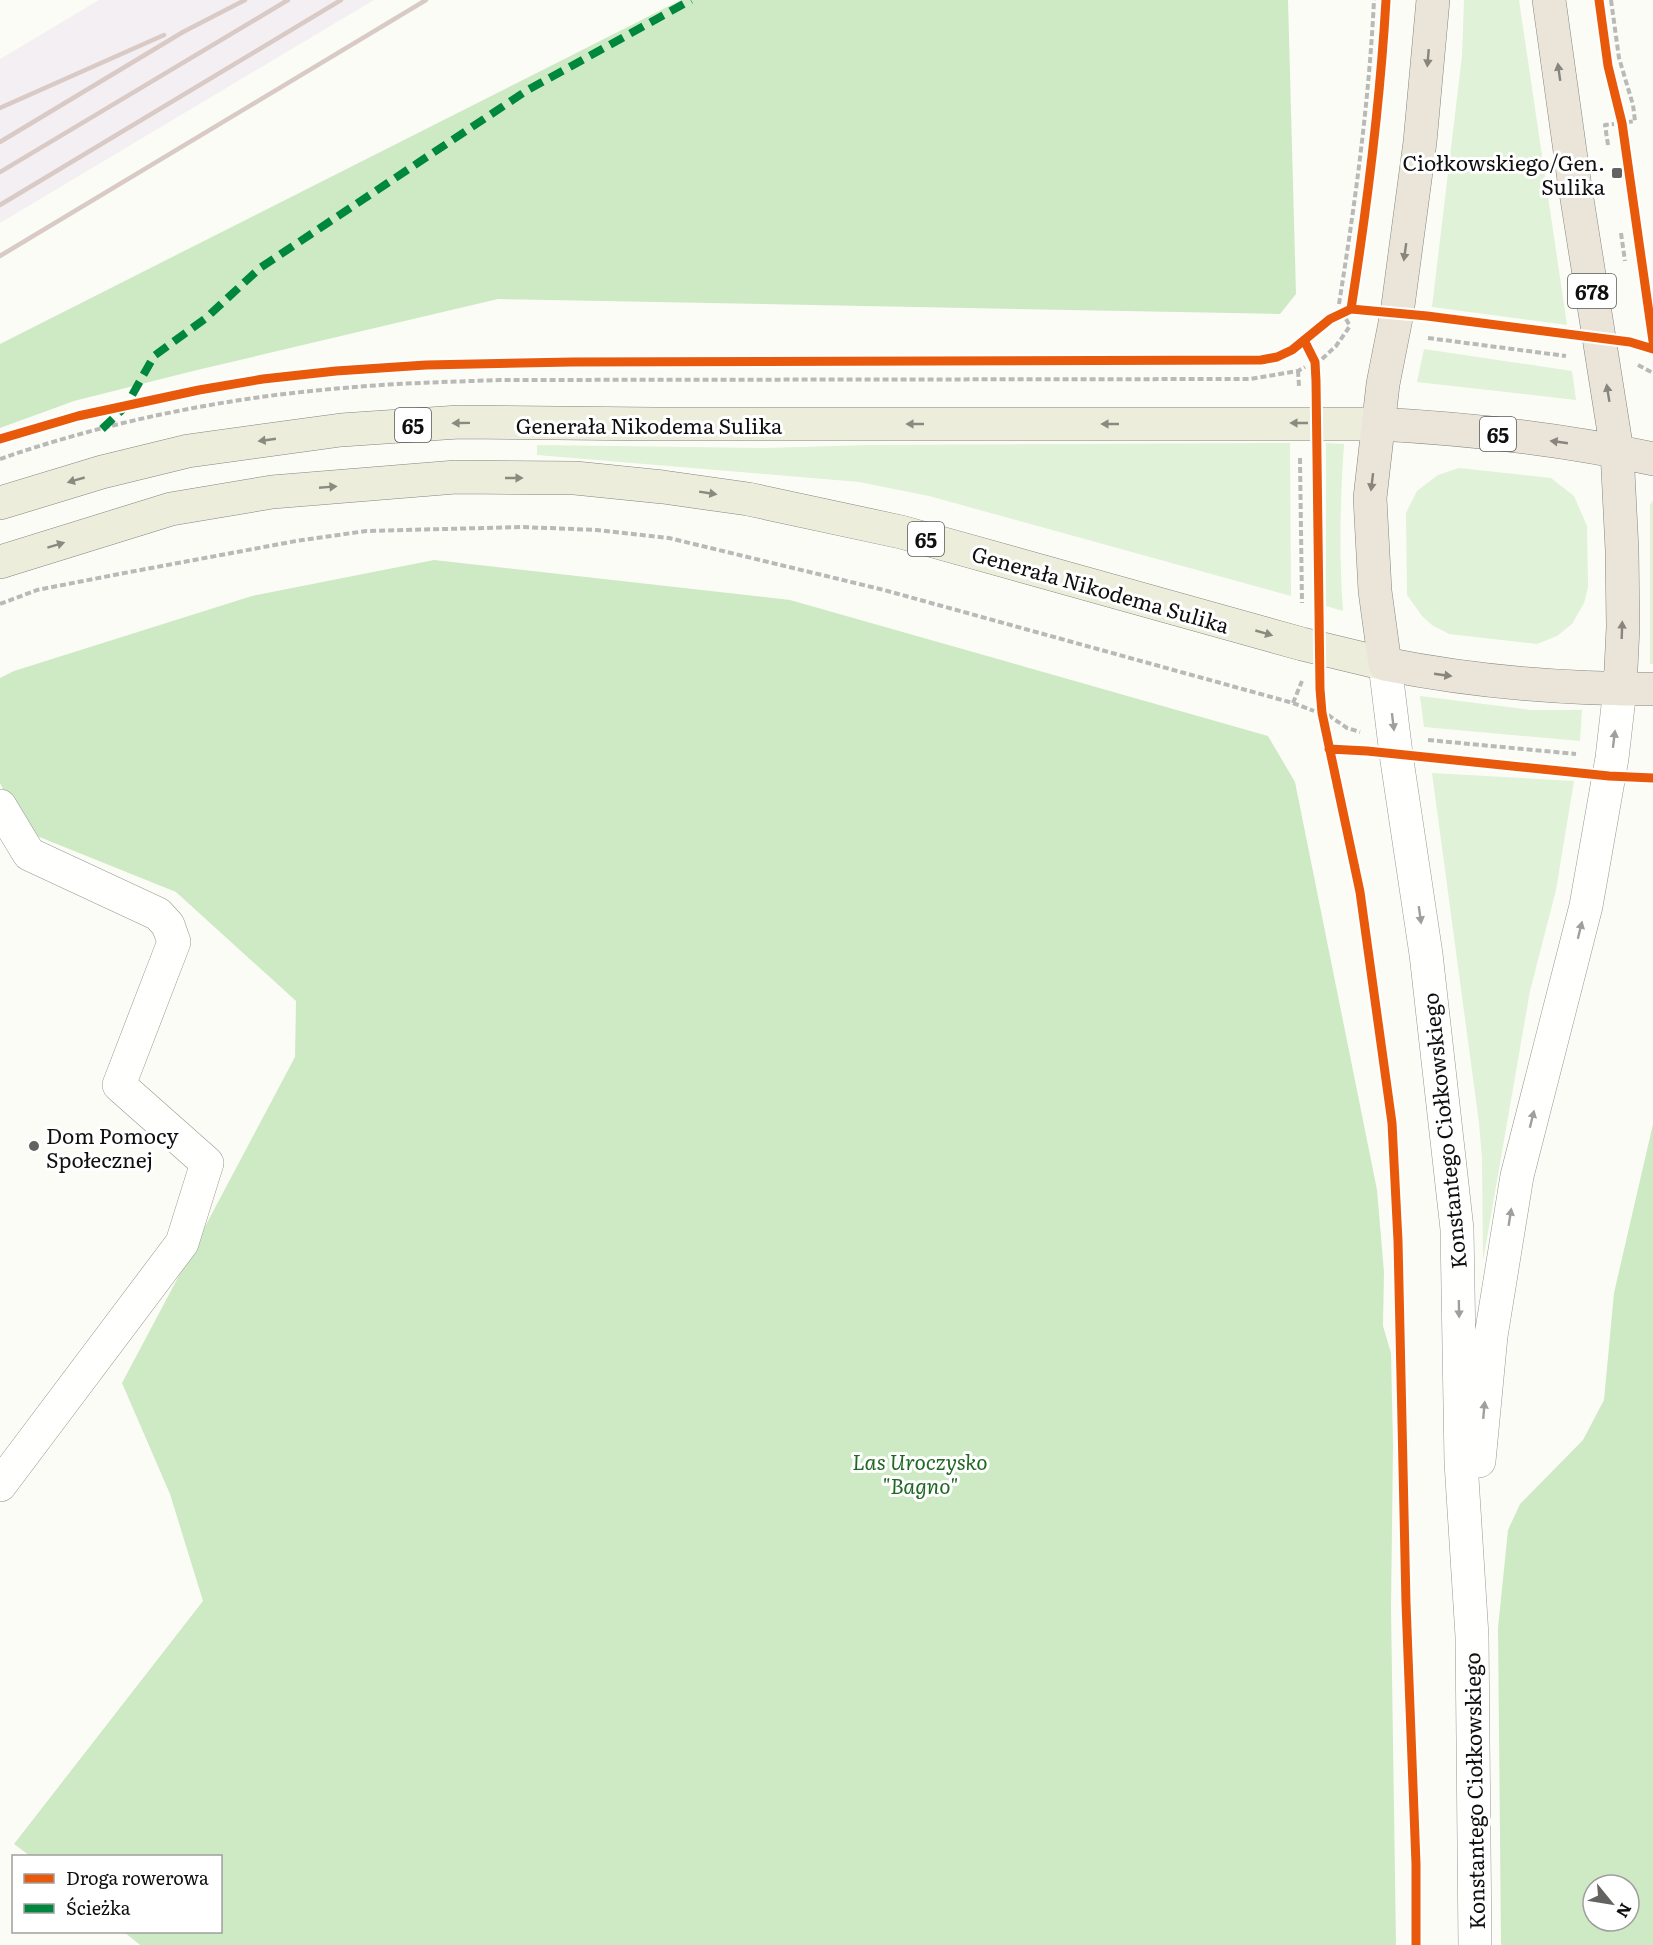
<svg xmlns="http://www.w3.org/2000/svg" width="1653" height="1945" font-family="Literata,serif">
	<style>
		.industrial { fill: #f4eff2 }
		.green { fill: #e0f2d7 }
		.forest { fill: #ceeac4; fill-rule: evenodd }
		.lines { fill: none; stroke-linecap: round; stroke-linejoin: round }
		.minor-casing { stroke: #969694; stroke-width: 34 }
		.major-casing { stroke: #848481; stroke-width: 34 }
		.highway-casing { stroke: #848481; stroke-width: 34 }
		.path { stroke: #b9b9b8; stroke-width: 4; stroke-dasharray: 6 3; stroke-linecap: butt }
		.minor { stroke: #fffffe; stroke-width: 33 }
		.major { stroke: #ededdb; stroke-width: 33 }
		.highway { stroke: #eae5d8; stroke-width: 33 }
		.rail { stroke: #d9cac6; stroke-width: 4.5 }
		.quiet { stroke: #00873e; stroke-width: 8; stroke-dasharray: 15 8; stroke-linecap: butt }
		.cycleway-casing { stroke: #fff; stroke-width: 13 }
		.cycleway { stroke: #e8590c; stroke-width: 9 }
		.oneway { fill: #88857e }
		.oneway2 { fill: #8a8a80 }
		.oneway3 { fill: #9f9f9f }
		.poi-dot { fill: #636361; stroke: #fff; stroke-width: 2 }
		.labels { text-anchor: middle; dominant-baseline: central; stroke-width: 6; stroke-linejoin: round; paint-order: stroke }
		.shield { fill: #fff; stroke: #585858; stroke-width: 1.5 }
		.shield-label { font-size: 20px; font-weight: bold; fill: #101010 }
		.poi-label { font-size: 21px; fill: #101010; stroke: #fff; text-anchor: end }
		.street-label { font-size: 21px; fill: #101010; stroke: #fff }
		.park-label { font-size: 21px; font-style: italic; fill: #1f6922; stroke: #fff }
	</style>
	<rect width="100%" height="100%" fill="#fcfcf7"/>
	<path class="industrial" d="M99 0H374L0 223V59Z"/>
	<path class="green" d="M1464 0H1519L1567 325 1432 307 1462 56Z
		M1424 349 1572 371 1576 400 1417 382Z
		M1290 443 1291 596 929 496 859 482 537 455V445L765 448 868 445Z
		M1326 443 1344 444C1340 501 1339 555 1343 611L1326 606Z
		M1459 468 1551 478 1574 496 1587 526 1588 587 1584 603 1572 624 1557 636 1537 644 1449 634 1432 625 1422 616 1407 595 1406 513 1417 491 1438 475Z
		M1653 500V664H1650V505Z
		M1420 696 1531 710H1582L1580 741 1424 727Z
		M1432 773 1574 781 1556 890 1530 991 1483 1261 1482 1158 1479 1123Z"/>
	<path class="forest" d="M681 0H1288L1296 294 1280 314 498 299 193 371 74 401 0 428V344Z
		M434 560 790 600 1268 736 1295 782 1377 1190 1384 1272 1383 1326 1391 1353 1393 1445 1391 1607 1396 1945H140L124 1932H220V1856H30L14 1844 203 1601 170 1494 122 1383 295 1057 296 1001 176 892 22 830 0 783V678L14 671 252 596Z
		M1653 1124V1945H1501L1498 1628 1508 1530 1520 1504 1583 1440 1604 1400 1614 1293ZM1593 1885H1629V1921H1593Z"/>
	<g class="lines">
		<g class="minor-casing">
			<path id="minor" d="M1385 664 1396 754 1426 954 1457 1229 1461 1462 1472 1636 1475 1945
				M0 806 29 854 158 914 168 925 174 942 119 1085 207 1163 182 1243 0 1485
				M1479 1461 1491 1336 1517 1176 1586 906 1612 758 1620 689"/>
		</g>
		<g class="major-casing">
			<path id="major" d="M0 503 102 472 188 451 341 430 459 422 654 424H1379
				M0 562 171 509 272 492 456 477 575 478 663 487 748 499 901 532 1302 644 1385 664"/>
		</g>
		<g class="highway-casing">
			<path id="highway" d="M1433 0 1420 142 1397 313 1383 384 1370 498 1375 591 1385 664C1474 682 1563 689 1653 689
				M1549 0 1574 180 1617 451 1622 550 1623 627 1620 689
				M1379 424C1470 429 1563 439 1653 459"/>
		</g>
		<path class="path" d="M1611 0 1619 58 1633 105 1635 121 1629 122
			M1608 145 1605 125 1614 124
			M1621 233 1625 261
			M1339 304C1355 204 1369 102 1374 0
			M1346 319 1350 326
			M1428 338 1566 356
			M1322 359 1336 346 1350 326
			M1638 365 1653 373
			M1298 371 1299 386
			M1300 458 1302 603
			M0 459C109 421 229 397 344 388 396 383 447 382 499 380L1250 379 1298 371 1305 367
			M0 604 37 590 119 574 296 541 366 531 522 527 597 530 669 538 884 590 1293 703 1314 711
			M1293 703 1302 681
			M1328 715 1347 728 1360 732
			M1428 740 1576 754"/>
		<use href="#minor" class="minor"/>
		<use href="#major" class="major"/>
		<use href="#highway" class="highway"/>
		<path class="rail" d="M0 108 164 35
			M0 142 183 32 245 0
			M0 172 288 0
			M0 205 341 0
			M0 256 426 0"/>
		<path class="quiet" d="M102 429 126 406 154 356 206 318 260 268 526 91 691 0"/>
		<g class="cycleway-casing">
			<path id="cycleway" d="M1599 0 1608 66 1622 123 1653 341
				M1351 309C1367 207 1380 104 1386 0
				M1304 340 1315 362 1316 381 1320 689 1322 713 1360 892 1392 1123 1398 1241 1406 1603 1416 1864V1945
				M0 439 78 416 199 390 263 379 336 371 426 365 572 362 1261 360 1277 357 1292 350 1330 319 1351 309 1427 316 1630 342 1653 349
				M1329 749 1367 751 1609 776 1653 778"/>
		</g>
		<use href="#cycleway" class="cycleway"/>
	</g>
	<defs><path id="oneway-solid" d="M-6-.8H1V-3.2L6.5 0L1 3.2V.8H-6Z" transform="scale(1.5)"/></defs>
	<g class="oneway">
		<use href="#oneway-solid" transform="translate(1428 58) rotate(95)"/>
		<use href="#oneway-solid" transform="translate(1559 72) rotate(-98)"/>
		<use href="#oneway-solid" transform="translate(1405 252) rotate(98)"/>
		<use href="#oneway-solid" transform="translate(1608 393) rotate(-99)"/>
		<use href="#oneway-solid" transform="translate(1559 442) rotate(-172)"/>
		<use href="#oneway-solid" transform="translate(1372 482) rotate(97)"/>
		<use href="#oneway-solid" transform="translate(1622 630) rotate(-88)"/>
		<use href="#oneway-solid" transform="translate(1443 675) rotate(8)"/>
	</g>
	<g class="oneway2">
		<use href="#oneway-solid" transform="translate(461 423) rotate(179)"/>
		<use href="#oneway-solid" transform="translate(1299 423) rotate(180)"/>
		<use href="#oneway-solid" transform="translate(915 424) rotate(180)"/>
		<use href="#oneway-solid" transform="translate(1110 424) rotate(180)"/>
		<use href="#oneway-solid" transform="translate(267 440) rotate(172)"/>
		<use href="#oneway-solid" transform="translate(514 478)"/>
		<use href="#oneway-solid" transform="translate(76 480) rotate(164)"/>
		<use href="#oneway-solid" transform="translate(328 487) rotate(-5)"/>
		<use href="#oneway-solid" transform="translate(708 493) rotate(9)"/>
		<use href="#oneway-solid" transform="translate(56 545) rotate(-17)"/>
		<use href="#oneway-solid" transform="translate(1264 633) rotate(16)"/>
	</g>
	<g class="oneway3">
		<use href="#oneway-solid" transform="translate(1393 722) rotate(83)"/>
		<use href="#oneway-solid" transform="translate(1614 739) rotate(-83)"/>
		<use href="#oneway-solid" transform="translate(1420 915) rotate(82)"/>
		<use href="#oneway-solid" transform="translate(1580 930) rotate(-76)"/>
		<use href="#oneway-solid" transform="translate(1532 1119) rotate(-76)"/>
		<use href="#oneway-solid" transform="translate(1510 1217) rotate(-81)"/>
		<use href="#oneway-solid" transform="translate(1459 1309) rotate(89)"/>
		<use href="#oneway-solid" transform="translate(1484 1410) rotate(-85)"/>
	</g>
	<g class="poi-dot">
		<rect x="1611" y="167" width="12" height="12" rx="3"/>
		<circle cx="34" cy="1146" r="6"/>
	</g>
	<g class="labels">
		<g class="shield">
			<rect x="1568" y="274" width="48" height="34" rx="4.5"/>
			<rect x="395" y="408" width="36" height="34" rx="4.5"/>
			<rect x="1480" y="417" width="36" height="34" rx="4.5"/>
			<rect x="908" y="522" width="36" height="34" rx="4.5"/>
		</g>
		<g class="shield-label">
			<text x="1592" y="291">678</text>
			<text x="413" y="425">65</text>
			<text x="1498" y="434">65</text>
			<text x="926" y="539">65</text>
		</g>
		<g class="poi-label">
			<text x="1605" y="161">Ciołkowskiego/Gen.<tspan x="1605" dy="24">Sulika</tspan></text>
			<text x="46" y="1134" text-anchor="start">Dom Pomocy<tspan x="46" dy="24">Społecznej</tspan></text>
		</g>
		<g class="street-label">
			<text x="649" y="424">Generała Nikodema Sulika</text>
			<text transform="translate(1101 588) rotate(16)">Generała Nikodema Sulika</text>
			<text transform="translate(1443 1131) rotate(-96)">Konstantego Ciołkowskiego</text>
			<text transform="translate(1473 1791) rotate(-91)">Konstantego Ciołkowskiego</text>
		</g>
		<g class="park-label">
			<text x="920" y="1460">Las Uroczysko<tspan x="920" dy="24">"Bagno"</tspan></text>
		</g>
	</g>
	<rect x="12" y="1855" width="210" height="78" fill="#ffffff" stroke="#9f9f9f" stroke-width="1.5"/>
	<rect x="24" y="1874" width="30" height="9" fill="#e8590c" stroke="#9f9f9f" stroke-width="1.5"/>
	<text x="66" y="1885" font-size="18" fill="#101010">Droga rowerowa</text>
	<rect x="24" y="1904" width="30" height="9" fill="#00873e" stroke="#9f9f9f" stroke-width="1.5"/>
	<text x="66" y="1915" font-size="18" fill="#101010">Ścieżka</text>
	<g transform="translate(1611 1903) rotate(120)"><circle r="28" fill="#ffffff" stroke="#9f9f9f" stroke-width="1.5"/>
	<path d="M0-4.5L10 22L0 15L-10 22Z" fill="#636361"/>
	<text y="-9" font-size="16" font-weight="bold" text-anchor="middle" fill="#101010">N</text>
	</g>
</svg>
